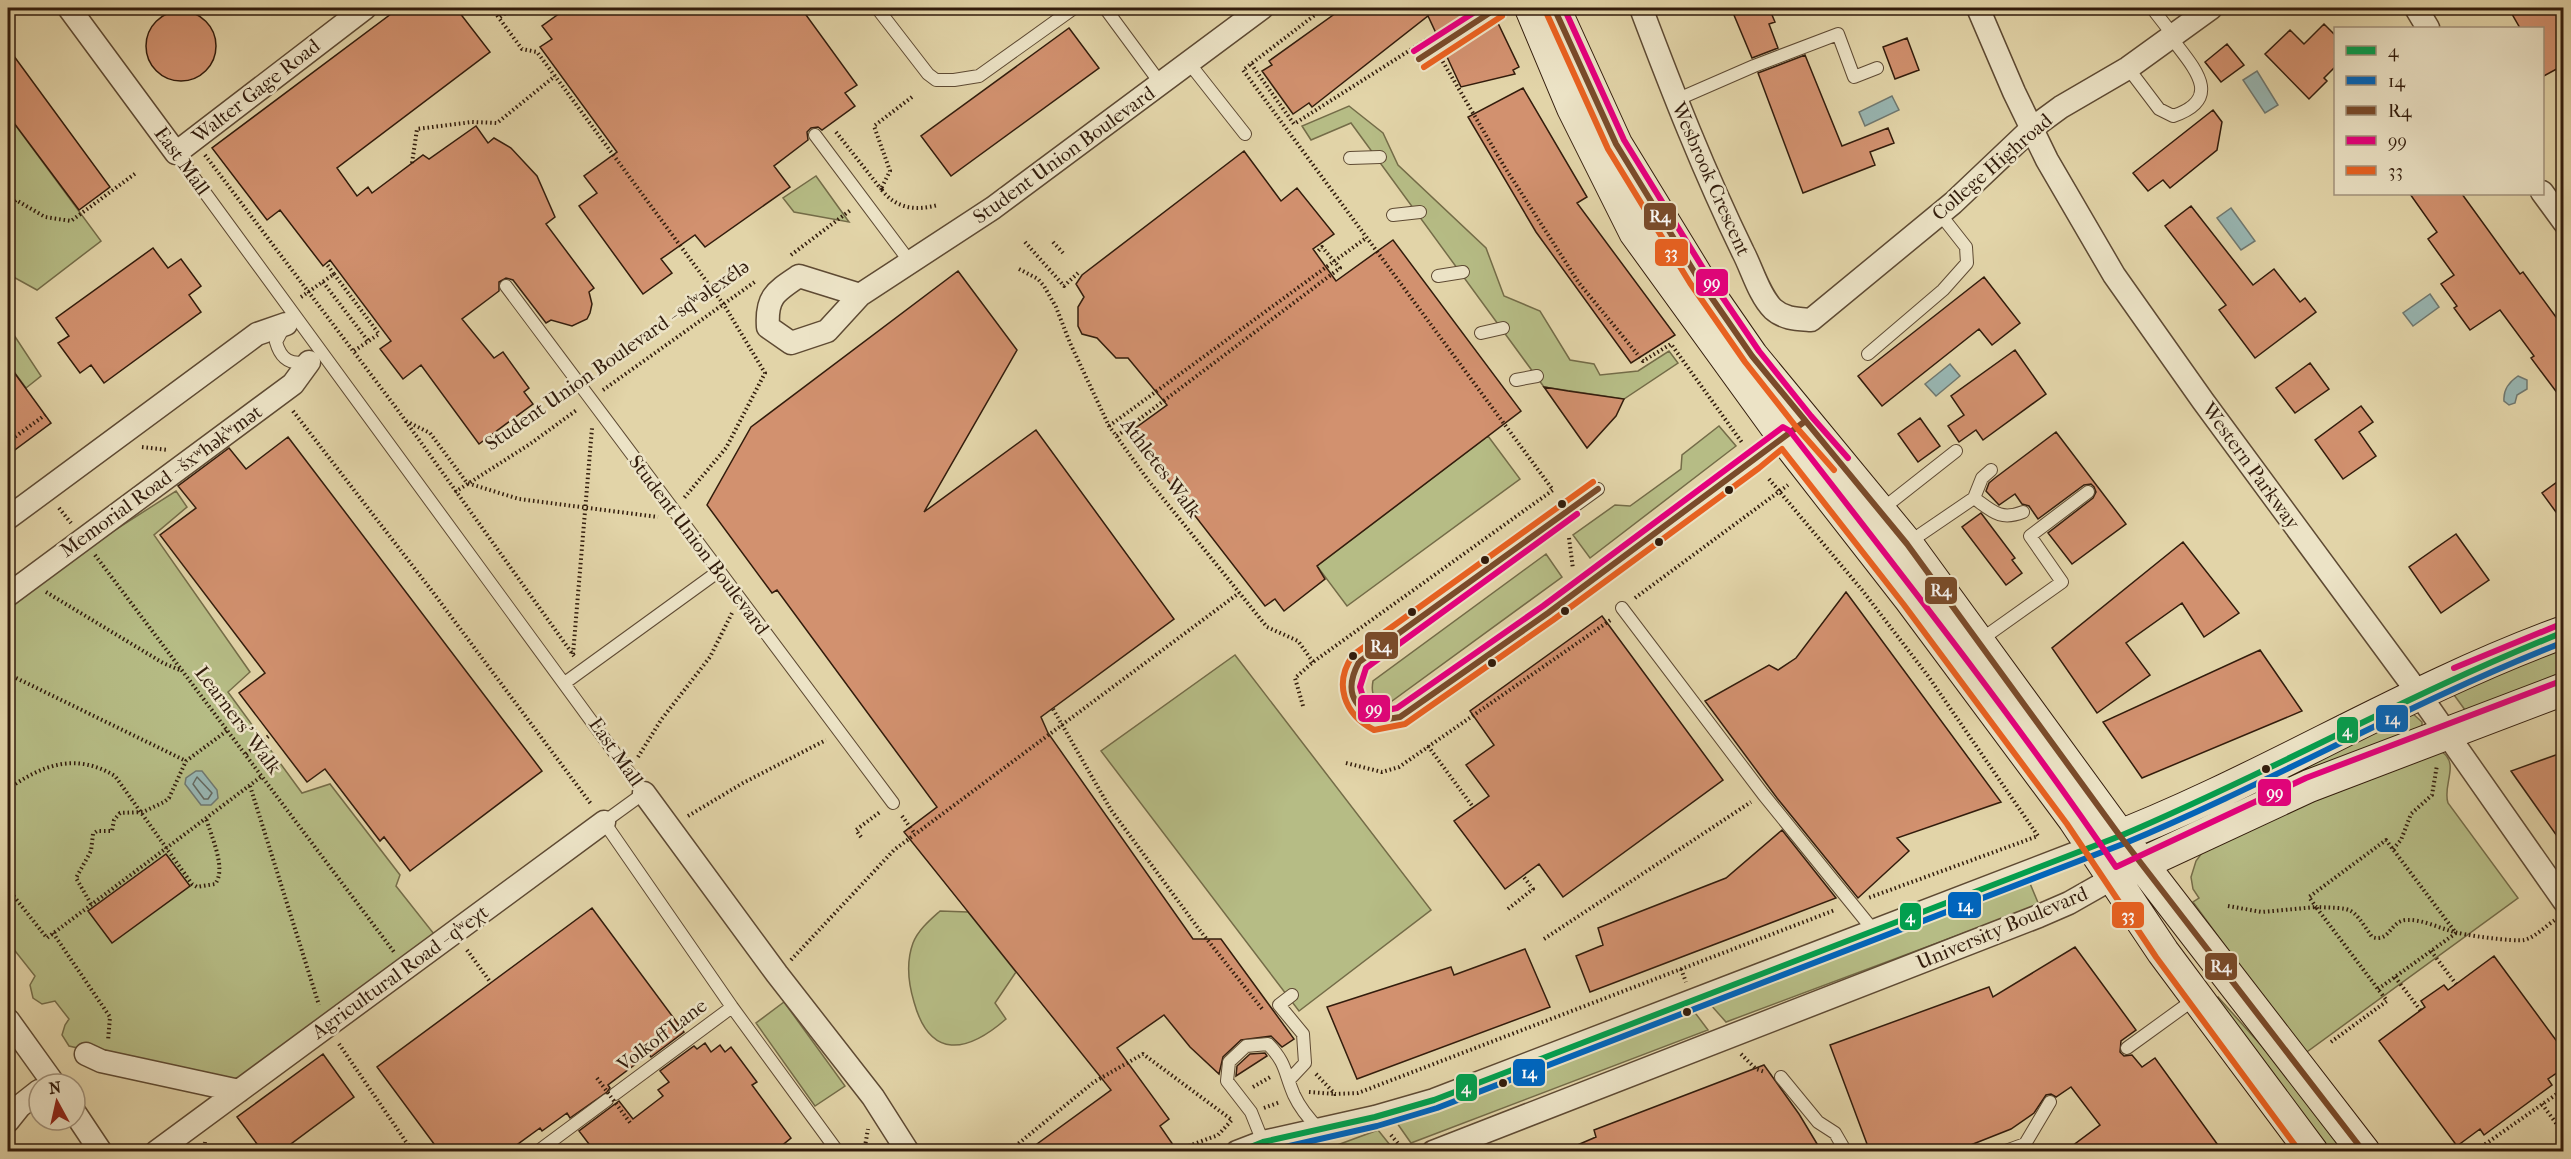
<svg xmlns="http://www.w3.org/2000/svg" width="2571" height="1159" font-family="'IM FELL French Canon',serif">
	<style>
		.green { fill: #b6bc85; stroke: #746c48; stroke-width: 1.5 }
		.water { fill: #98b6b2; stroke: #6f7870; stroke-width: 1.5 }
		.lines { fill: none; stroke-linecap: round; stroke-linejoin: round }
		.shore { stroke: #65695f; stroke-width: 1.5 }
		.building { fill: #d2916f; stroke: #321c0c; stroke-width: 1.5 }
		.lane-casing { stroke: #5e4a33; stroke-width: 14 }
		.street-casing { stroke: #5e4a33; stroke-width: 25 }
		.secondary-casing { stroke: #321c0c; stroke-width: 34 }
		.path { stroke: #321c0c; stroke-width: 4; stroke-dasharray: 1.5 3; stroke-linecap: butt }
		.lane { stroke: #ece3c6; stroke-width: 12 }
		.street { stroke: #ece3c6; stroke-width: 22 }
		.secondary { stroke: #ece3c6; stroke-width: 32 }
		.path-bridge { stroke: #321c0c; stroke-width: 4; stroke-dasharray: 1.5 3; stroke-linecap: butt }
		.bus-1-casing { stroke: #ece3c6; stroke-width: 10 }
		.bus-2-casing { stroke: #ece3c6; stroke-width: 10 }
		.bus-3-casing { stroke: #ece3c6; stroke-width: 10 }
		.bus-4-casing { stroke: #ece3c6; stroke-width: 10 }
		.bus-5-casing { stroke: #ece3c6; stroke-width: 10 }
		.bus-1 { stroke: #029f4e; stroke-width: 6 }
		.bus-2 { stroke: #0065bd; stroke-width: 6 }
		.bus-3 { stroke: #7a4b2a; stroke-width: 6 }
		.bus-4 { stroke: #e5007d; stroke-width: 6 }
		.bus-5 { stroke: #e86121; stroke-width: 6 }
		.bus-dot { fill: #321c0c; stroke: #ece3c6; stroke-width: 2 }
		.labels { text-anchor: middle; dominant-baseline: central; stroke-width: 5; stroke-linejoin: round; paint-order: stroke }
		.street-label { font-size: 20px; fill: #321c0c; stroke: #ece3c6 }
		.line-badge { stroke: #ece3c6; stroke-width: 2 }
		.badge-label { font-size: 16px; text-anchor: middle; font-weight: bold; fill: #fff }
	</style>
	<rect width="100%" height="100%" fill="#e2d4a8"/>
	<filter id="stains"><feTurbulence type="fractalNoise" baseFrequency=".00333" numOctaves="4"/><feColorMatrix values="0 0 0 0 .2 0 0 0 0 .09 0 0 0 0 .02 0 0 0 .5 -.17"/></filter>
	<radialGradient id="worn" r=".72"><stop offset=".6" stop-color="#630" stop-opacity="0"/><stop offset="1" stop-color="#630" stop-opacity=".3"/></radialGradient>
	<path class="green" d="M1349 106 1383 133 1398 165 1486 248 1504 296 1540 311 1570 360 1594 364 1600 375 1638 371 1669 351 1678 363 1624 399 1544 387 1351 123 1311 140 1302 126Z
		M8 115 101 241 37 290 8 274Z
		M816 176 849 222 794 212 783 198Z
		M8 326 41 376 26 388 12 369 8 372Z
		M1719 426 1736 446 1590 558 1573 535 1615 505 1630 506 1681 469 1682 455Z
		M1488 436 1520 479 1347 606 1317 566Z
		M176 491 187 507 154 535 250 672 228 692 302 793 330 784 400 875 396 886 438 939 238 1085 69 1046 62 1035 65 1025 69 1019 55 1001 42 1004 33 998 30 985 35 976 8 942V610L79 553Z
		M1546 554 1562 577 1392 701C1376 702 1370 697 1373 681Z
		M2563 645V677L2468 714 2449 688Z
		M1235 655 1431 910 1299 1011 1101 751Z
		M2412 713 2422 722V730L2271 787 2353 740Z
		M2442 752C2460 764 2442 786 2448 803L2518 898 2304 1054 2193 902 2199 898 2193 889 2191 877 2196 861 2204 850 2255 824Z
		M2029 881 2039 905 1726 1022 1710 1004Z
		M940 911 968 912 1016 972 995 1003 1006 1019C967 1053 930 1060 914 1002 908 982 906 962 913 943 918 930 930 920 940 911Z
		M2218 997 2301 1090 2350 1151H2327L2214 1001Z
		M784 1002 845 1086 815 1106 756 1023Z
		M1693 1010 1708 1030 1411 1143 1397 1123Z
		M1378 1130 1394 1150 1321 1151Z"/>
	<path class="water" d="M2257 71 2278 105 2265 113 2243 80Z
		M1892 96 1899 110 1865 126 1859 112Z
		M2231 208 2255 241 2241 250 2217 218Z
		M2430 294 2439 307 2413 326 2403 313Z
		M1950 364 1960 376 1936 396 1925 384Z
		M2518 376 2527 380V389L2517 395 2515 403 2509 405 2504 401C2503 390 2509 382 2518 376Z
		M196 771H202L217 790 218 798 211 805H201L185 784 186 778Z"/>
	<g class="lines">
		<path class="shore" d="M197 777 212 793 208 799H204L193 784Z"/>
	</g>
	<path class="building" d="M399 8H456L490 52 337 168 357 196 368 187 372 193 423 155 429 159 476 126 488 143 494 138 511 148 537 176 555 217 546 224 594 288 589 292 592 304 590 313 587 319 572 326 551 320 546 323 513 280 506 278 499 282V291L462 319 494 358 503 352 529 388 524 392 533 404 479 444 421 365 403 379 380 349 391 341 330 260 323 266 280 210 267 220 212 148Z
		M567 8H801L857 85 845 93 855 106 822 130 818 127 811 128 807 132 808 140 774 166 790 187 705 247 695 235 661 259 672 273 643 294 579 206 597 193 584 176 617 152 540 47 552 39 542 26Z
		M1343 8H1485L1488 15 1495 17 1519 67 1513 70 1515 74 1461 87 1428 16 1312 107 1309 103 1293 114 1262 71 1272 65 1269 61Z
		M1731 8H1769L1775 22 1769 24 1778 48 1752 58Z
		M2525 8H2558L2564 18V65L2542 77V28H2520L2512 14Z
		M146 46a35 35 0 1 1 70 0a35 35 0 1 1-70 0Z
		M2324 24 2336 36V66L2324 78 2327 81 2309 99 2265 54 2290 30 2304 44Z
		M1069 28 1099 68 951 176 921 136Z
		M1907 38 1919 70 1895 79 1883 47Z
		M2227 44 2244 65 2221 82 2205 62Z
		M8 48 110 187 79 210 8 115Z
		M1805 55 1842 146 1888 128 1894 143 1870 152 1875 165 1803 193 1758 73Z
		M1523 88 1587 197 1577 203 1675 335 1631 363 1536 232 1468 117Z
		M2213 110 2222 122 2217 150 2170 188 2163 180 2148 191 2133 173Z
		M1244 151 1281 201 1297 188 1334 234 1313 249 1336 281 1393 240 1521 411 1317 566 1325 579 1284 611 1275 599 1265 606 1130 432 1167 405 1128 358H1116L1097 338 1082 334 1078 326V307L1084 297 1076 284 1082 275Z
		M2410 194H2462L2520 274 2523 272 2564 328V402L2531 358 2534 356 2500 310 2470 330 2454 308 2457 306 2441 284 2454 275 2428 239 2437 232Z
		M2191 206 2253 285 2274 269 2300 302 2305 298 2316 312 2255 358 2219 310 2226 305 2165 226Z
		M153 248 168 268 181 259 201 286 189 295 201 312 104 383 91 365 80 373 58 343 69 336 56 318Z
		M958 271 1017 350 924 512 1036 430 1174 619 1041 717 1048 733 1193 939H1221L1294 1039 1282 1047 1271 1036 1241 1040 1223 1057 1219 1074 1190 1047 1164 1015 1117 1048 1169 1119 1160 1126 1178 1152H1026L1111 1090 904 832 937 807 777 590 772 593 707 505 751 427Z
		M1984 277 2020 323 1992 345 1979 329 1882 406 1858 376Z
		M2015 350 2046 394 1983 440 1976 430 1959 442 1948 426 1964 415 1951 396Z
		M2310 363 2329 389 2295 413 2276 388Z
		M8 364 51 423 8 455Z
		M1544 387 1568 391 1624 399 1616 416 1587 448Z
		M2361 406 2373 422 2359 432 2376 456 2343 479 2315 440Z
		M1920 418 1940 446 1918 462 1898 434Z
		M2056 432 2126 524 2072 564 2048 533 2093 498 2096 492 2094 487 2091 484 2084 485 2038 519 2029 506 2022 504 2015 494 1999 505 1986 491 1989 483 1995 478Z
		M288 437 542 771 410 871 384 837 380 841 325 769 307 782 239 693 265 673 160 535 196 508 178 486 229 448 246 469Z
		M2564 477V523L2542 493Z
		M1981 513 2015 558 2012 560 2022 573 2006 585 1962 527Z
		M2456 534 2489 580 2441 613 2409 567Z
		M2183 542 2239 613 2204 637 2182 603 2126 643 2150 675 2097 713 2052 648Z
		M1846 592 2001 802 1897 838 1909 851 1858 898 1777 798 1705 701 1769 665 1778 670 1796 658Z
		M1602 616 1723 780 1563 897 1539 864 1505 889 1454 821 1489 796 1466 765 1494 745 1470 711Z
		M2260 650 2302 711 2142 778 2103 722Z
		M2564 752V846L2511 771Z
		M1782 830 1836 898 1590 992 1576 956 1603 945 1598 928 1726 878Z
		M166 854 190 886 112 943 88 911Z
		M592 908 684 1032 651 1057 649 1054 608 1085 610 1088 607 1092 570 1118 567 1113 542 1131 540 1128 507 1152H440L377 1067Z
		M2075 947 2136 1030 2121 1041 2120 1052 2124 1056 2132 1055 2142 1067 2155 1058 2223 1152H2064L2100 1125 2071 1087 2056 1097 2051 1094 2046 1095 2034 1113 2011 1129 1953 1152H1870L1830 1045 1989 987 1993 997Z
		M1525 949 1550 1007 1357 1079 1327 1007 1451 967 1454 975Z
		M2494 956 2564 1051V1068L2548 1079 2552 1085 2484 1135 2480 1129 2457 1146 2379 1041 2425 1007 2421 1001 2444 985 2448 990Z
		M705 1043 711 1052 720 1045 725 1052 731 1047 757 1082 752 1085 791 1138 774 1152H595L579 1131 619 1101 633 1119 663 1096 658 1090 669 1082 660 1071 694 1046 697 1049Z
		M1265 1053 1267 1056 1236 1076 1237 1066 1250 1054Z
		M323 1054 354 1097 291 1144 297 1152H263L237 1117Z
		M1764 1065 1799 1114 1822 1152H1561L1596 1137 1594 1130Z"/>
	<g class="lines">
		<g class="lane-casing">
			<path id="lane" d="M877 8 928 74 936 80H954L979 76 1074 8
				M1105 8 1161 84
				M2152 8 2173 35
				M1493 9 1497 8
				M1189 63 1245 134
				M2128 68 2159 109 2173 116C2226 98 2192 66 2170 36
				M1676 100 1754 66 1838 34 1854 77 1877 68
				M815 135 910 262
				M176 153 644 793 604 822 732 1007 838 1152
				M1350 158 1380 157
				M1393 215 1420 212
				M1438 276 1463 272
				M506 286 893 803
				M284 327 276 342C281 360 291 366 310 361
				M1481 333 1503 328
				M1868 354 1943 290 1967 263 1966 247 1940 214
				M1516 380 1537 376
				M1598 489 1359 662C1342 688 1352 705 1376 721L1400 717 1548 613 1754 461 1782 437
				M1974 498C1992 511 2000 521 2023 512
				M1881 510 1956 451
				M1908 543 1974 498 1982 478 1991 470
				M1622 608 1763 794 1874 931
				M1979 641 2062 582 2030 536 2088 492
				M566 682 719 571
				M2127 1048 2196 998
				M1781 1077 1818 1122 1835 1133 1846 1152
				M1289 1080 1305 1063 1303 1034 1279 1005 1292 995
				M615 1094 732 1007
				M1263 1142 1251 1112 1227 1081 1229 1062 1246 1046 1268 1044C1287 1064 1284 1072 1294 1095 1300 1108 1309 1119 1319 1129
				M537 1152 607 1100
				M2003 1152 2025 1144 2050 1102"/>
		</g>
		<g class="street-casing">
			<path id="street" d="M69 8 176 153 365 8
				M1641 8C1672 90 1704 172 1743 252 1752 269 1759 295 1773 309 1784 319 1797 319 1811 320L1953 203 2031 129 2061 107 2128 68 2211 8
				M1978 8 2014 92 2047 160 2114 275 2203 401 2419 694 2564 901
				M2416 8 2428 28
				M2542 192 2564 222
				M860 295 799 276C775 292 766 297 768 327L791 343 827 331 860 295 993 208 1262 8
				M8 518 257 334 286 324
				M8 595 293 384 309 362
				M644 793 777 974 873 1097 908 1152
				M8 1020 54 1084
				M86 1054 101 1061 239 1091
				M75 1113 101 1152
				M8 1121 20 1106 39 1091
				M156 1152 604 822
				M1237 1152 1263 1142 1375 1117 1434 1100 2092 847
				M1433 1152 2039 916 2069 903 2113 878"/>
		</g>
		<g class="secondary-casing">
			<path id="secondary" d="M1531 8 1573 108 1635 232 1783 436 1911 600 2074 819 2163 952 2312 1152
				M1554 8 1616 144 1698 278 1752 356 1907 544 2120 836 2364 1152
				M2102 843C2260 783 2404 690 2564 632
				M2122 873 2309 786 2564 689"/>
		</g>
		<path class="path" d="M492 8 499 18
			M512 8 499 18 522 49 537 52 555 76 724 305 765 373 726 448 684 498
			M1251 64 1294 124 1429 38 1504 166 1579 283 1643 361 1671 344 1743 444
			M912 97 874 126 890 171 881 189C896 209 916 211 938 205
			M836 132 881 189 878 191
			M205 155 397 409 574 656
			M412 163 417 129 472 122 497 123 555 76
			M8 207 16 200 45 217 71 221 136 173
			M1025 242 1064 286 1078 273
			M1053 242 1063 253
			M791 255 852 209
			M1019 269 1038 279 1044 286 1056 307 1070 343 1109 426 1148 480 1267 627 1298 641 1313 662
			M334 274 379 334 354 351
			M323 282 368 341
			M301 297 334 274 326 263
			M603 390 756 281
			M293 411 432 591 591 804
			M406 421 430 433 467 483 519 499 658 517
			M1109 426 1366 238
			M1117 436 1340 268 1322 247 1316 253
			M8 442 45 415
			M142 447 168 450
			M1769 479 1862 590 1928 676 2038 836 1868 898
			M455 492 530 444 578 409
			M59 508 71 523
			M1569 538 1573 569
			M95 555 394 952
			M46 592 163 663 182 671
			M1635 598 1788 485
			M573 654 592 428
			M8 674 186 761
			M1303 706 1295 678 1313 662 1553 490 1243 70 1324 8
			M1053 709 1111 810 1198 928 1263 1010
			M1428 746 1473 807
			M246 754 270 735
			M638 757 661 720 710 657 732 613
			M1346 763 1382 772 1399 767 1612 619
			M250 786 319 1005
			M8 789C42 765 76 752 115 776L192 884 197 887 215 884C227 869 211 836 206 818
			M688 816 743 783 826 740
			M902 816 915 834
			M861 837 856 830 880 812
			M2393 849 2401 840 2411 814 2432 795 2437 765
			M8 889 47 938 262 776
			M91 904 76 878 91 851 93 834 97 831H112L114 820 120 813 143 812 164 802 169 798 186 761 228 730
			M2228 906 2262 912 2316 907 2387 1001 2331 1042
			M1508 909 1533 889 1523 876
			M53 933 110 1017 108 1041
			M1544 939 1751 802
			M467 950 491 983
			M2431 951 2456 984
			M791 960 894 850 1239 593
			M1681 969 1686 982
			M2395 977 2421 1011
			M2378 989 2456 933 2386 840 2309 897 2316 907C2355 909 2350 905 2372 937 2390 943 2390 921 2406 920 2421 919 2437 927 2451 931 2461 935 2515 942 2524 940 2534 938 2547 925 2555 920
			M339 1044 413 1152
			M1741 1054 1756 1069 1765 1072
			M1316 1074 1335 1094 1358 1093 1835 910
			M1253 1087 1272 1076
			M1309 1092 1335 1094
			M2542 1104 2564 1134
			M1264 1108 1280 1102
			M1391 1135 1401 1147
			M1178 1150 1186 1147
			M204 1152 205 1142
			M864 1152 868 1129
			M1008 1152 1094 1082 1143 1054 1232 1120 1218 1135 1186 1147V1152
			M2474 1152 2564 1089"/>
		<use href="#lane" class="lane"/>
		<use href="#street" class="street"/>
		<use href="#secondary" class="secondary"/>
		<path class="path-bridge" d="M597 1078 631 1124"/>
		<g class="bus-1-casing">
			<path id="bus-1" d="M1238 1152 1263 1142 1375 1117 1434 1100 2120 836C2270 773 2412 692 2564 632"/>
		</g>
		<g class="bus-2-casing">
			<path id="bus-2" d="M1263 1152 1377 1126 1437 1108 2123 844C2272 782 2413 701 2564 642"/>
		</g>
		<g class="bus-3-casing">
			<path id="bus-3" d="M1554 8 1616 144 1698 278 1752 356 1907 544 2120 836 2364 1152
				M1419 59 1497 8
				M1598 489 1359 662C1344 690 1352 704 1376 721L1400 717 1548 613 1804 422"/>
		</g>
		<g class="bus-4-casing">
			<path id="bus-4" d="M1564 8 1624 140 1706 273 1759 351 1811 416 1848 458
				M1414 51 1481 8
				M1577 514 1366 668 1360 687 1363 697 1378 712 1397 708 1543 606 1783 427 1790 431C1901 574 2014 717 2116 867L2306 778 2561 681
				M2454 668 2561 624"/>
		</g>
		<g class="bus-5-casing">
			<path id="bus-5" d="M1546 12 1608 149 1690 283 1745 362 1797 428 1834 470
				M1424 67 1502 16
				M1593 482 1353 655C1333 684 1344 714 1374 730L1405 724 1553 620 1759 468 1782 449 1904 605 2067 824 2156 957 2300 1152"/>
		</g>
		<use href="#bus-1" class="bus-1"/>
		<use href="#bus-2" class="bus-2"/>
		<use href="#bus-3" class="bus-3"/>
		<use href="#bus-4" class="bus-4"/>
		<use href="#bus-5" class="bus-5"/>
	</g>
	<g class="bus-dot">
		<circle cx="1729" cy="490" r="5"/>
		<circle cx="1562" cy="504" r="5"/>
		<circle cx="1659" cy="542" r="5"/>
		<circle cx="1485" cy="560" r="5"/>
		<circle cx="1565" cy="611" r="5"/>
		<circle cx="1412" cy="612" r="5"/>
		<circle cx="1353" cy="656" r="5"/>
		<circle cx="1492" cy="663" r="5"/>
		<circle cx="2266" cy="769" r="5"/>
		<circle cx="1687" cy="1012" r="5"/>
		<circle cx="1503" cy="1083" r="5"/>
	</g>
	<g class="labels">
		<g class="street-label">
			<text transform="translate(256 91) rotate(-38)">Walter Gage Road</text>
			<text transform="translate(1064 155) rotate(-36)">Student Union Boulevard</text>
			<text transform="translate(182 161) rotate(54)">East Mall</text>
			<text transform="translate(1992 167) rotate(-41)">College Highroad</text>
			<text transform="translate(1711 179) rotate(66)">Wesbrook Crescent</text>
			<text transform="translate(617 355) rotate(-35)">Student Union Boulevard - sq̓ʷəlexélə</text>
			<text transform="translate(2251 466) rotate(54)">Western Parkway</text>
			<text transform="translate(1161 468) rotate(53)">Athletes Walk</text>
			<text transform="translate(161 481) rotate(-36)">Memorial Road - šxʷhək̓ʷmət</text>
			<text transform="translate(699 545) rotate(53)">Student Union Boulevard</text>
			<text transform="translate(238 720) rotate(53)">Learners' Walk</text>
			<text transform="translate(616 752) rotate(55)">East Mall</text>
			<text transform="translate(2002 928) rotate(-23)">University Boulevard</text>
			<text transform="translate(400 972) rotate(-36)">Agricultural Road - q̓ʷeχt</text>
			<text transform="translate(662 1035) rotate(-37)">Volkoff Lane</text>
		</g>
	</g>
	<g class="line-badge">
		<rect x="1643" y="202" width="34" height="29" rx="6" fill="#7a4b2a"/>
		<rect x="1654" y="238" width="35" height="29" rx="6" fill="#e86121"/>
		<rect x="1695" y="268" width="34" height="29" rx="6" fill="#e5007d"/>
		<rect x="1924" y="576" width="34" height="29" rx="6" fill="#7a4b2a"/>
		<rect x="1364" y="631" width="35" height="29" rx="6" fill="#7a4b2a"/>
		<rect x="1357" y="694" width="34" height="29" rx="6" fill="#e5007d"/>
		<rect x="2375" y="704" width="34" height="29" rx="6" fill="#0065bd"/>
		<rect x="2336" y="716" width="23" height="28" rx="6" fill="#029f4e"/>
		<rect x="2257" y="778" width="35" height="29" rx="6" fill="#e5007d"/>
		<rect x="1947" y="891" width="35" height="28" rx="6" fill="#0065bd"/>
		<rect x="2111" y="901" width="34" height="28" rx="6" fill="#e86121"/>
		<rect x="1899" y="902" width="23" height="29" rx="6" fill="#029f4e"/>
		<rect x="2204" y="952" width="34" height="29" rx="6" fill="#7a4b2a"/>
		<rect x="1512" y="1058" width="34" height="29" rx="6" fill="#0065bd"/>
		<rect x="1455" y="1073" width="23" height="29" rx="6" fill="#029f4e"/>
	</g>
	<g class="badge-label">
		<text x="1660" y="222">R4</text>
		<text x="1671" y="258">33</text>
		<text x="1712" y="288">99</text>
		<text x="1941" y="596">R4</text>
		<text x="1381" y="652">R4</text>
		<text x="1374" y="714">99</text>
		<text x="2392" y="724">14</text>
		<text x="2347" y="736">4</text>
		<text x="2275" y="798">99</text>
		<text x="1965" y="911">14</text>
		<text x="2128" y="921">33</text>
		<text x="1910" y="922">4</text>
		<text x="2221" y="972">R4</text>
		<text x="1529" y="1078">14</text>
		<text x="1466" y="1093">4</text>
	</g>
	<rect width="2571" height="1159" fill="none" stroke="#e2d4a8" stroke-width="30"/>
	<rect x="9" y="9" width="2553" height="1141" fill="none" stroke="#321c0c" stroke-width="3"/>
	<rect x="15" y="15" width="2541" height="1129" fill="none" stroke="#321c0c" stroke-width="1.5"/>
	<rect x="2334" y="27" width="210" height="168" fill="#ece3c6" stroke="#a2937c" stroke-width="1.5"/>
	<rect x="2346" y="46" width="30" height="9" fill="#029f4e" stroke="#a2937c" stroke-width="1.5"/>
	<text x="2388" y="57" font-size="18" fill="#321c0c">4</text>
	<rect x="2346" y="76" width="30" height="9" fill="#0065bd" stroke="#a2937c" stroke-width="1.5"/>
	<text x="2388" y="87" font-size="18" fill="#321c0c">14</text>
	<rect x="2346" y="106" width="30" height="9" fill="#7a4b2a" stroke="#a2937c" stroke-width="1.5"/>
	<text x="2388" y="117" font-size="18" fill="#321c0c">R4</text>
	<rect x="2346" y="136" width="30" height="9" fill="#e5007d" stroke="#a2937c" stroke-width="1.5"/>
	<text x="2388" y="147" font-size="18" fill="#321c0c">99</text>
	<rect x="2346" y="166" width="30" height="9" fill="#e86121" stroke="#a2937c" stroke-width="1.5"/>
	<text x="2388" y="177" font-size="18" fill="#321c0c">33</text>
	<g transform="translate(57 1102) rotate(352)"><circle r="28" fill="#ece3c6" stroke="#a2937c" stroke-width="1.5"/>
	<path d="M0-4.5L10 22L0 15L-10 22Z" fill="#8f2418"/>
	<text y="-9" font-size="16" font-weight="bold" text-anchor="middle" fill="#321c0c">N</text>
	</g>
	<rect width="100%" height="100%" filter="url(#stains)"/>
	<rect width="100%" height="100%" fill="url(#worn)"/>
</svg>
